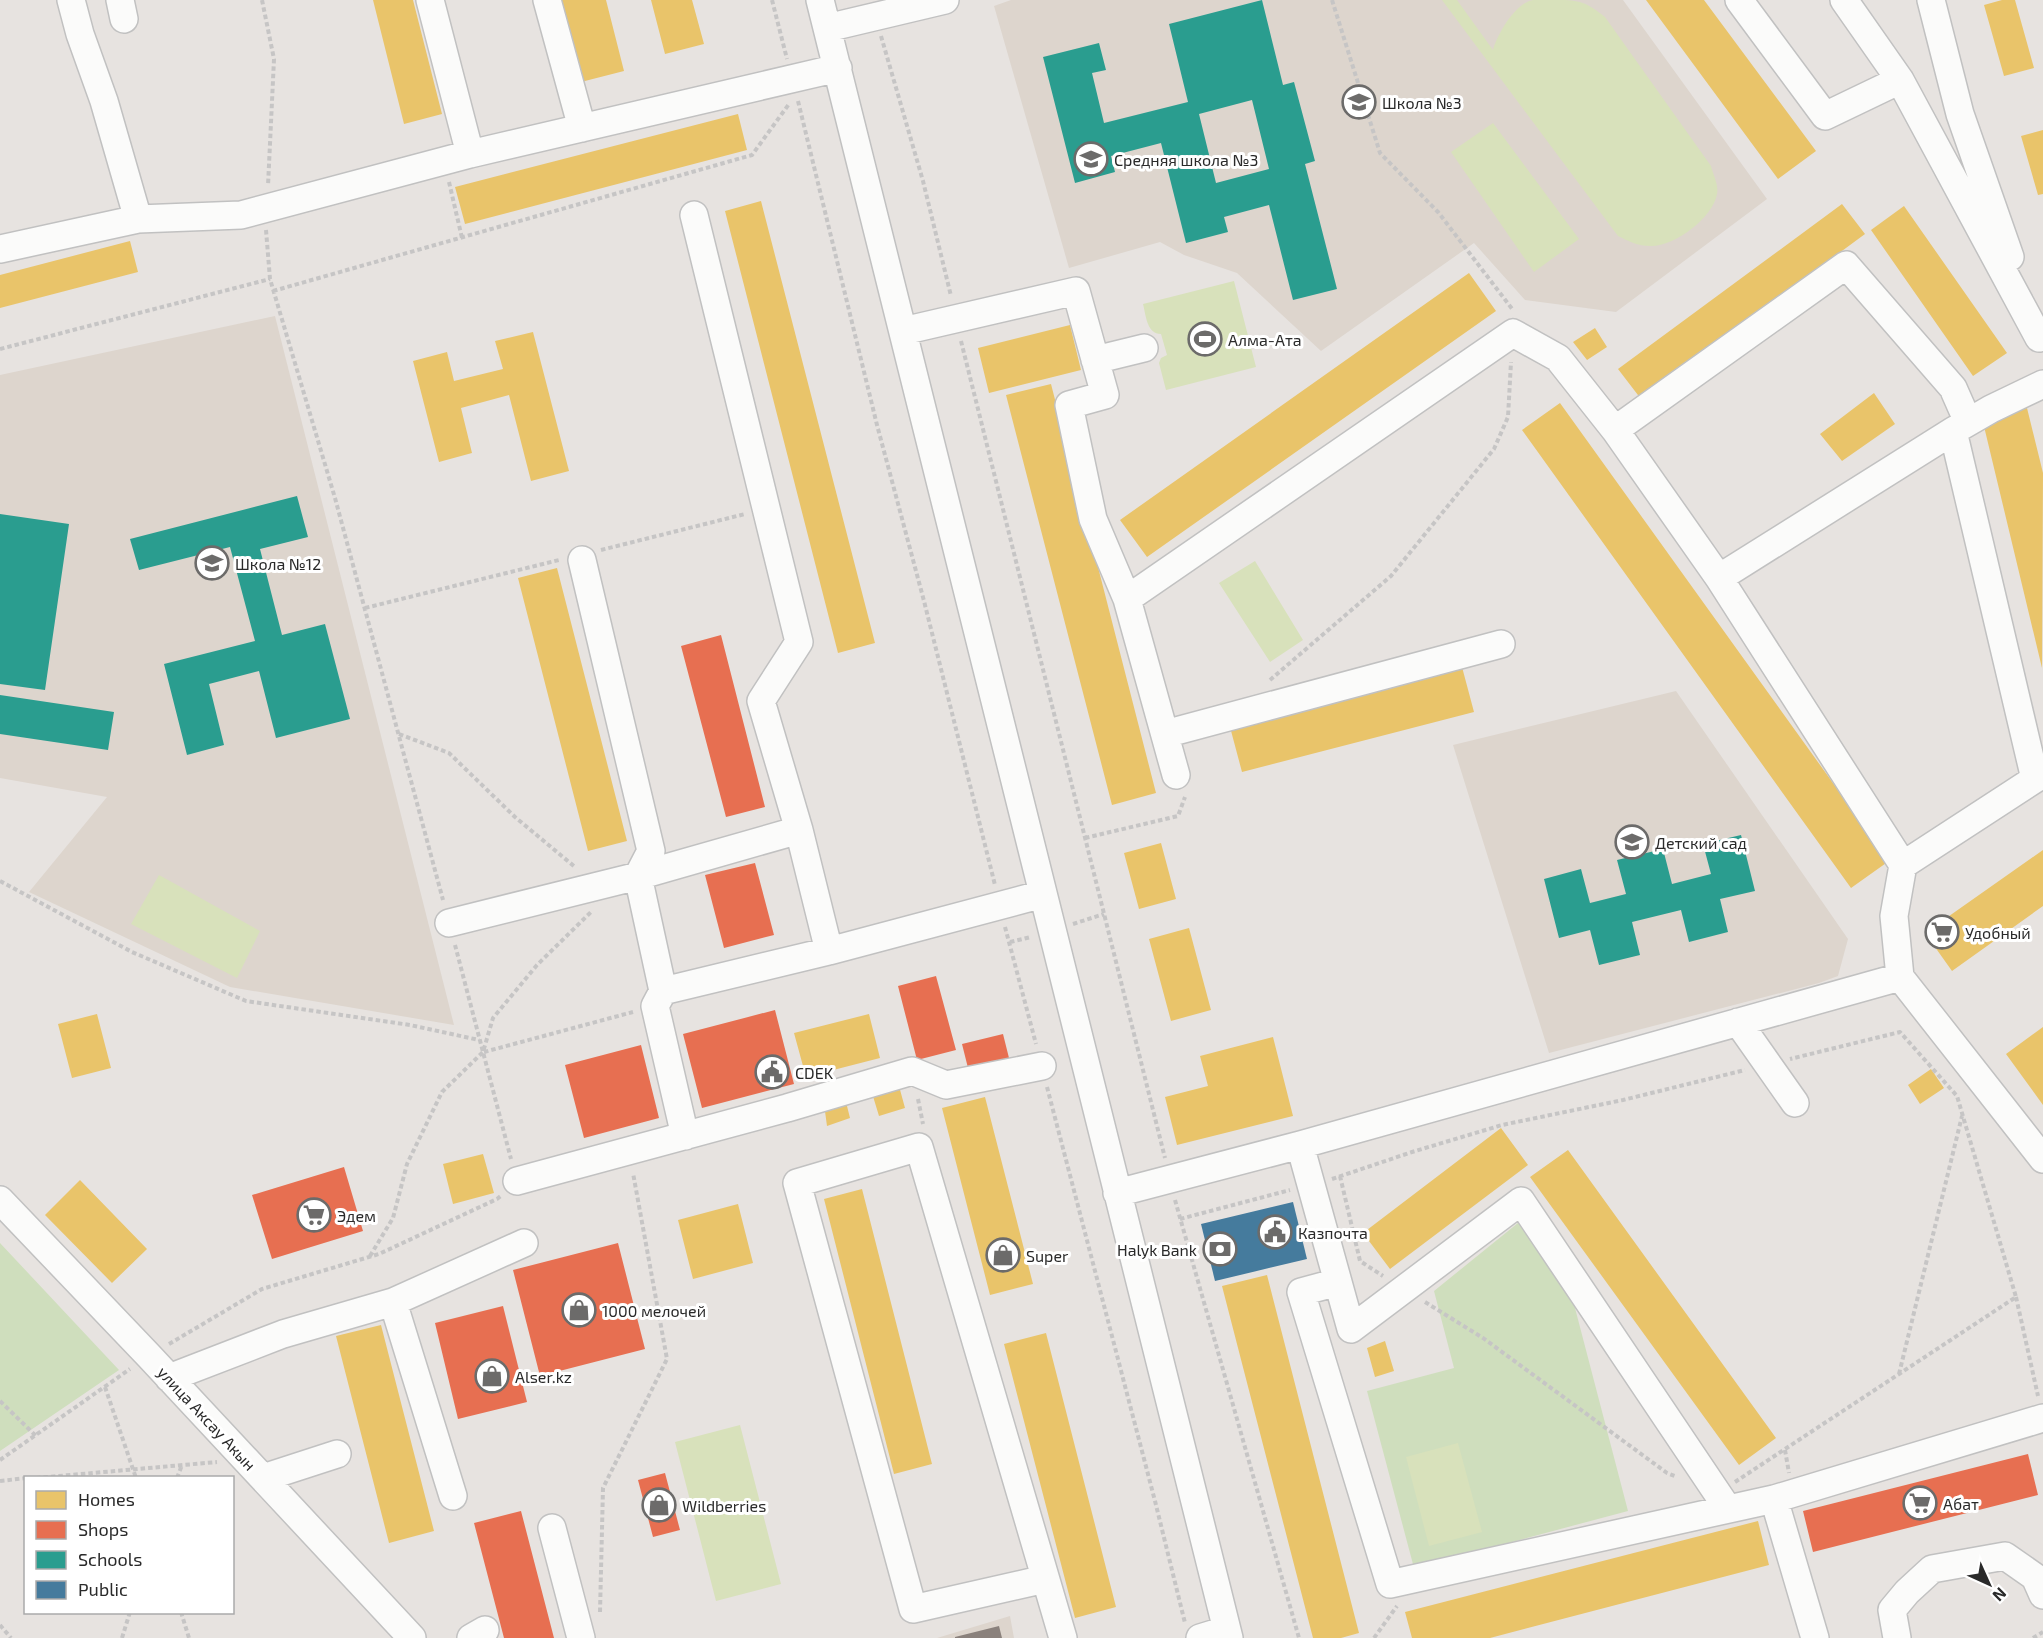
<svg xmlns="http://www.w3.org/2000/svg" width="2043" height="1638" font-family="'Exo 2',sans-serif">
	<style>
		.education { fill: #ddd5cd }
		.green { fill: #cfdebd }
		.pitch { fill: #d8e1bb }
		.homes { fill: #e9c46a }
		.shops { fill: #e76f51 }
		.schools { fill: #2a9d8f; fill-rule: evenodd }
		.public { fill: #457b9d }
		.industry { fill: #8a817c }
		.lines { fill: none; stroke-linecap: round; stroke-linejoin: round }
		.minor-casing { stroke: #c1c1c1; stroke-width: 30 }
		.path { stroke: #c6c5c5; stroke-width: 4; stroke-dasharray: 4.5 3; stroke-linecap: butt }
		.minor { stroke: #fbfbfa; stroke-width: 27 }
		.labels { text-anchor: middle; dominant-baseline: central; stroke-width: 6; stroke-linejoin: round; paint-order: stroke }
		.poi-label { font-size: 16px; fill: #2a2a2a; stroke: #fff; text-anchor: start }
		.street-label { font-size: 16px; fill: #2a2a2a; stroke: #fff }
	</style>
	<rect width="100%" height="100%" fill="#e7e3e0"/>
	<path class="education" d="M1011 0H1623L1767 199 1616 312 1525 300 1474 243 1321 351 1237 273 1184 255 1160 242 1069 268 994 6Z
		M275 316 454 1025 230 987 29 892 107 797 0 778V375Z
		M1676 691 1848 939 1838 976 1819 983 1549 1053 1453 745Z
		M1010 1616 1014 1638H937Z"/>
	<path class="green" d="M1518 1223 1569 1285 1628 1511 1414 1568 1367 1391 1454 1368 1434 1291Z
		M0 1243 119 1370 0 1451Z"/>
	<path class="pitch" d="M1442 0H1457L1493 50C1497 35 1515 3 1533 0 1540 0 1550 0 1557 0 1580 0 1586 2 1605 17L1711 166C1713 174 1719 186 1717 194 1713 218 1674 247 1650 246 1638 246 1628 241 1618 236Z
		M1493 123 1579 239 1534 272 1451 152Z
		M1234 281 1256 367 1166 390 1159 363 1161 358 1167 355 1161 334C1147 334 1146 316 1143 304Z
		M1255 561 1303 640 1270 662 1219 583Z
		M159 875 260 931 237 978 131 924Z
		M740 1425 781 1584 716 1601 675 1442Z
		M1458 1443 1482 1532 1429 1546 1406 1457Z"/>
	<path class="homes" d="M373 0H413L442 114 404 124Z
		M560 0H606L624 71 581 82Z
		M651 0H692L704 44 665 54Z
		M1646 0H1704L1816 151 1778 179Z
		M2002 0H2015L2034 68 2004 76 1984 5Z
		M738 114 747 150 465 224 455 187Z
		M2043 130V194L2038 195 2021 136Z
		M761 201 875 643 838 653 725 211Z
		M1842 204 1865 234 1641 399 1618 369Z
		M1904 206 2007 353 1973 376 1871 230Z
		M130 241 138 272 0 308V275Z
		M1469 273 1496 311 1147 557 1120 520Z
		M1070 325 1081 370 989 393 978 348Z
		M1595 328 1607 347 1587 360 1573 342Z
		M533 332 569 471 531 481 509 395 461 408 472 453 439 462 413 361 447 352 454 381 503 369 495 341Z
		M1051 384 1156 793 1112 805 1006 395Z
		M1874 393 1895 424 1842 461 1820 434Z
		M1560 403 1889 861 1851 888 1522 430Z
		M2027 408 2043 473 2042 668 1982 418Z
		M557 568 627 841 588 851 518 578Z
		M1462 667 1474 712 1242 772 1230 727Z
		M1161 843 1176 899 1139 909 1124 853Z
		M2043 850V906L1952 971 1925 933Z
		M1189 928 1211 1010 1171 1021 1149 939Z
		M97 1014 111 1068 72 1078 58 1024Z
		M869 1014 880 1058 806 1077 794 1033Z
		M2043 1027V1105L2006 1054Z
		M1273 1037 1293 1116 1177 1145 1165 1097 1208 1086 1200 1056Z
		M1931 1069 1944 1088 1920 1104 1908 1085Z
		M899 1086 905 1108 879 1116 872 1093Z
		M985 1097 1033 1284 990 1295 942 1108Z
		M845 1098 850 1118 827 1126 824 1104Z
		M1501 1128 1528 1165 1390 1269 1363 1233Z
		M1568 1150 1776 1438 1739 1465 1530 1177Z
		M483 1154 494 1193 453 1204 443 1164Z
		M80 1180 147 1249 112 1283 45 1215Z
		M862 1189 932 1464 894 1474 824 1199Z
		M738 1204 753 1263 693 1279 678 1220Z
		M1267 1275 1359 1633 1341 1638H1313L1222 1286Z
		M381 1325 434 1531 389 1543 336 1336Z
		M1046 1333 1116 1607 1075 1618 1004 1344Z
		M1385 1341 1394 1371 1375 1377 1367 1348Z
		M1758 1521 1769 1565 1490 1638H1412L1405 1612Z"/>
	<path class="shops" d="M721 635 765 807 726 817 681 646Z
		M755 863 774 935 724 948 705 875Z
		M936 976 956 1050 917 1060 898 986Z
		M775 1010 794 1084 702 1108 683 1034Z
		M1003 1034 1009 1058 968 1068 962 1044Z
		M641 1045 659 1118 584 1138 565 1065Z
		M344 1167 363 1231 272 1259 252 1195Z
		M618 1243 645 1349 540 1376 513 1270Z
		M503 1306 527 1402 458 1419 435 1323Z
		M2028 1454 2038 1495 1813 1552 1803 1511Z
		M665 1473 680 1530 653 1537 638 1480Z
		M521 1511 554 1638H504L474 1523Z"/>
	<path class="schools" d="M1262 0 1283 85 1294 82 1315 161 1305 164 1337 289 1293 300 1269 205 1224 217 1228 232 1186 243 1161 143 1111 156 1115 172 1075 183 1043 57 1099 43 1106 70 1092 73 1104 123 1188 102 1169 24ZM1252 100 1269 169 1216 183 1199 114Z
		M297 496 308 537 260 549 282 635 325 624 350 719 276 738 259 671 209 684 224 745 187 755 164 664 255 641 230 547 139 570 130 539Z
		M0 514 69 524 45 690 0 684Z
		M0 695 114 712 108 750 0 734Z
		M1741 835 1755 891 1720 899 1728 932 1689 942 1681 910 1632 922 1640 955 1599 965 1590 930 1559 938 1544 879 1581 869 1590 903 1626 894 1617 860 1663 849 1672 884 1711 874 1703 844Z"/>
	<path class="public" d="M1293 1202 1307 1259 1215 1281 1201 1224Z"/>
	<path class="industry" d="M999 1626 1002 1638H955V1637Z"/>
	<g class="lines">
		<g class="minor-casing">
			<path id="minor" d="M71 0 80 34 104 101 138 219
				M120 0 124 19
				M430 0 470 154
				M547 0 582 128
				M820 0 1229 1638
				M1739 0 1825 116 1900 80
				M1844 0 1900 80 2039 338
				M1931 0 1960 114 2010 257
				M827 28 945 0
				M694 215 799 642 761 701 799 830 829 951 1043 894
				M0 249 138 219 241 215 470 154 838 68
				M903 331 1076 291 1105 395 1069 405 1093 519 1127 599 1513 333 1558 358 1615 430 1719 578 1903 865 1894 916 1900 977 2043 1159
				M1095 360 1144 348
				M1615 430 1846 265 1953 388 1968 422
				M582 560 651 851 638 876 663 991 829 951
				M1719 578 1953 431 1991 409 2043 384
				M1127 599 1176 775
				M1165 734 1501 644
				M1903 865 2035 779 1953 431
				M449 923 638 876 799 830
				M663 991 655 1006 685 1136
				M1738 1022 1795 1103
				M1300 1145 1351 1329 1521 1201 1728 1509
				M517 1181 787 1108 912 1071 946 1085 1042 1066
				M1117 1193 1300 1145 1900 977
				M0 1200 149 1356 412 1638
				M1338 1282 1301 1292 1390 1584 1774 1499 2043 1418
				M393 1302 453 1496
				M169 1378 283 1334 393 1302 524 1243
				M263 1478 337 1454
				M1774 1499 1815 1638
				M552 1528 581 1638
				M1045 1579 913 1609 797 1183 919 1147 1063 1638
				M471 1638 485 1630
				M1200 1638 1226 1630
				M1897 1638 1892 1610 1907 1592 1932 1569 2005 1556 2035 1577 2043 1595"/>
		</g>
		<path class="path" d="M262 0 274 59 268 186
			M772 0 787 59
			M1332 0 1380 153 1438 212 1513 310
			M881 36 923 181 951 296
			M798 101 877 425 924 601 995 885
			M449 182 462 238
			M266 230 270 279 335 498 443 900
			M273 291 752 155 789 104
			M961 341 1165 1158
			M0 349 270 279
			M601 550 745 514
			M365 608 559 560
			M1270 680 1391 576 1494 449 1508 417 1511 362
			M399 734 449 753 515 817 575 867
			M1085 838 1178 816 1185 797
			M0 881 132 952 246 1001 410 1025 479 1040
			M1073 924 1104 914
			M1005 927 1036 1044
			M1010 942 1031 937
			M455 945 511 1159
			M484 1052 633 1012
			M1047 1087 1155 1501 1185 1623
			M918 1099 923 1124
			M1340 1176 1360 1261 1383 1276
			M1332 1179 1412 1152 1502 1125 1623 1100 1745 1070
			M1175 1200 1299 1638
			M1180 1219 1290 1190
			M370 1256 393 1218 407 1164 442 1092 483 1052 493 1018 537 965 591 912
			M2016 1297 2038 1396
			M1425 1302 1483 1338 1667 1473 1677 1477
			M169 1344 262 1289 379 1254 497 1199 502 1195
			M1899 1374 1962 1116
			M105 1387 136 1478
			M0 1401 36 1436
			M1785 1450 1789 1473
			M0 1460 130 1369
			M36 1478 217 1462
			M177 1478 182 1465
			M0 1481 26 1478
			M1735 1482 2016 1297 1957 1096 1900 1032 1790 1059
			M181 1612 189 1638
			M600 1612 603 1488 667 1359 633 1173
			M0 1625 11 1638
			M122 1638 130 1612
			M1374 1638 1397 1606
			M2033 1638 2043 1632"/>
		<use href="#minor" class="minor"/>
	</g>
	<defs>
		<g id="school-ring" transform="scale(1.725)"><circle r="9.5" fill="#fff" stroke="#6c6b6a" stroke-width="1.5"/><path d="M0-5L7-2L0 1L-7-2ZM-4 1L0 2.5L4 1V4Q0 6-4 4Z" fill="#6c6b6a"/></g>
		<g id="stadium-ring" transform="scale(1.725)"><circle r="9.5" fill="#fff" stroke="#6c6b6a" stroke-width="1.5"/><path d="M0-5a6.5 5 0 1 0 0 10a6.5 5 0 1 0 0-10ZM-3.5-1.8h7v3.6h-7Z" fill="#6c6b6a"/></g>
		<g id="supermarket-ring" transform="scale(1.725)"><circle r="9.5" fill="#fff" stroke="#6c6b6a" stroke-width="1.5"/><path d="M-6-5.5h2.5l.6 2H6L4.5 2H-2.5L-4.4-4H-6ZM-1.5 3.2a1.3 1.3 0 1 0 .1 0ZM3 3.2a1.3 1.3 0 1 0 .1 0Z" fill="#6c6b6a"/></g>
		<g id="civic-ring" transform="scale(1.725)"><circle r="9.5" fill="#fff" stroke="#6c6b6a" stroke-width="1.5"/><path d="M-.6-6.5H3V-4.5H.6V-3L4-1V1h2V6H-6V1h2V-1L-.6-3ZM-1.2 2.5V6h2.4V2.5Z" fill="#6c6b6a"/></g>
		<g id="bank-ring" transform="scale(1.725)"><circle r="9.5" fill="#fff" stroke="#6c6b6a" stroke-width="1.5"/><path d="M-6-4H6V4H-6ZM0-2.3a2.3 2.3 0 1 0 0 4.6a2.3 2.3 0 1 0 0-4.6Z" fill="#6c6b6a"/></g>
		<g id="shop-ring" transform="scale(1.725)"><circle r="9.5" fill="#fff" stroke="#6c6b6a" stroke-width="1.5"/><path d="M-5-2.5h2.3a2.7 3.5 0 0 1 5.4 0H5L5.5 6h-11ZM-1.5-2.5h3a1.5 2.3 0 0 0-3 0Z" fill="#6c6b6a"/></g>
	</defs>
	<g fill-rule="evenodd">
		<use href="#school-ring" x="1359" y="102"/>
		<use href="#school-ring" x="1091" y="159"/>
		<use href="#stadium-ring" x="1205" y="339"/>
		<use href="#school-ring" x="212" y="563"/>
		<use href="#school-ring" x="1632" y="842"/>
		<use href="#supermarket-ring" x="1942" y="932"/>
		<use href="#civic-ring" x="772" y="1072"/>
		<use href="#supermarket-ring" x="314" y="1215"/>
		<use href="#civic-ring" x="1275" y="1232"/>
		<use href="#bank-ring" x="1220" y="1249"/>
		<use href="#shop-ring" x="1003" y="1255"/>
		<use href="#shop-ring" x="579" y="1310"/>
		<use href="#shop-ring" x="492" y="1376"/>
		<use href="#supermarket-ring" x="1920" y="1503"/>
		<use href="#shop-ring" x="659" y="1505"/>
	</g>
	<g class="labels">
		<g class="poi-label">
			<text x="1382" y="102">Школа №3</text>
			<text x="1114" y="159">Средняя школа №3</text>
			<text x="1228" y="339">Алма-Ата</text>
			<text x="235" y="563">Школа №12</text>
			<text x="1655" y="842">Детский сад</text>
			<text x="1965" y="932">Удобный</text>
			<text x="795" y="1072">CDEK</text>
			<text x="337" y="1215">Эдем</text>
			<text x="1298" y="1232">Казпочта</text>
			<text x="1197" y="1249" text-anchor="end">Halyk Bank</text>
			<text x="1026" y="1255">Super</text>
			<text x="602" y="1310">1000 мелочей</text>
			<text x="515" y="1376">Alser.kz</text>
			<text x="1943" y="1503">Абат</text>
			<text x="682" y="1505">Wildberries</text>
		</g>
		<g class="street-label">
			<text transform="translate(207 1418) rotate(47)">улица Аксау Акын</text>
		</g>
	</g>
	<rect x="24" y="1476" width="210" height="138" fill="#ffffff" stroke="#aaaaaa" stroke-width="1.5"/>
	<rect x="36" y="1491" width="30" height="18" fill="#e9c46a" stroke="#aaaaaa" stroke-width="1.5"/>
	<text x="78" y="1506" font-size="18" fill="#2a2a2a">Homes</text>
	<rect x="36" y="1521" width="30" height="18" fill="#e76f51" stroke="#aaaaaa" stroke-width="1.5"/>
	<text x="78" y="1536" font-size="18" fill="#2a2a2a">Shops</text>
	<rect x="36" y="1551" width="30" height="18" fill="#2a9d8f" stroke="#aaaaaa" stroke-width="1.5"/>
	<text x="78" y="1566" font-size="18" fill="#2a2a2a">Schools</text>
	<rect x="36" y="1581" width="30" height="18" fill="#457b9d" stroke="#aaaaaa" stroke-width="1.5"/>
	<text x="78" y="1596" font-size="18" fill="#2a2a2a">Public</text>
	<g transform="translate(1989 1584) rotate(135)" stroke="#ffffff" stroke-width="4.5" paint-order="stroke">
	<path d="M0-4.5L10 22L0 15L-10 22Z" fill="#2a2a2a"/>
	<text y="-9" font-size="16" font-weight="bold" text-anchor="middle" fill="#2a2a2a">N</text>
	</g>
</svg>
